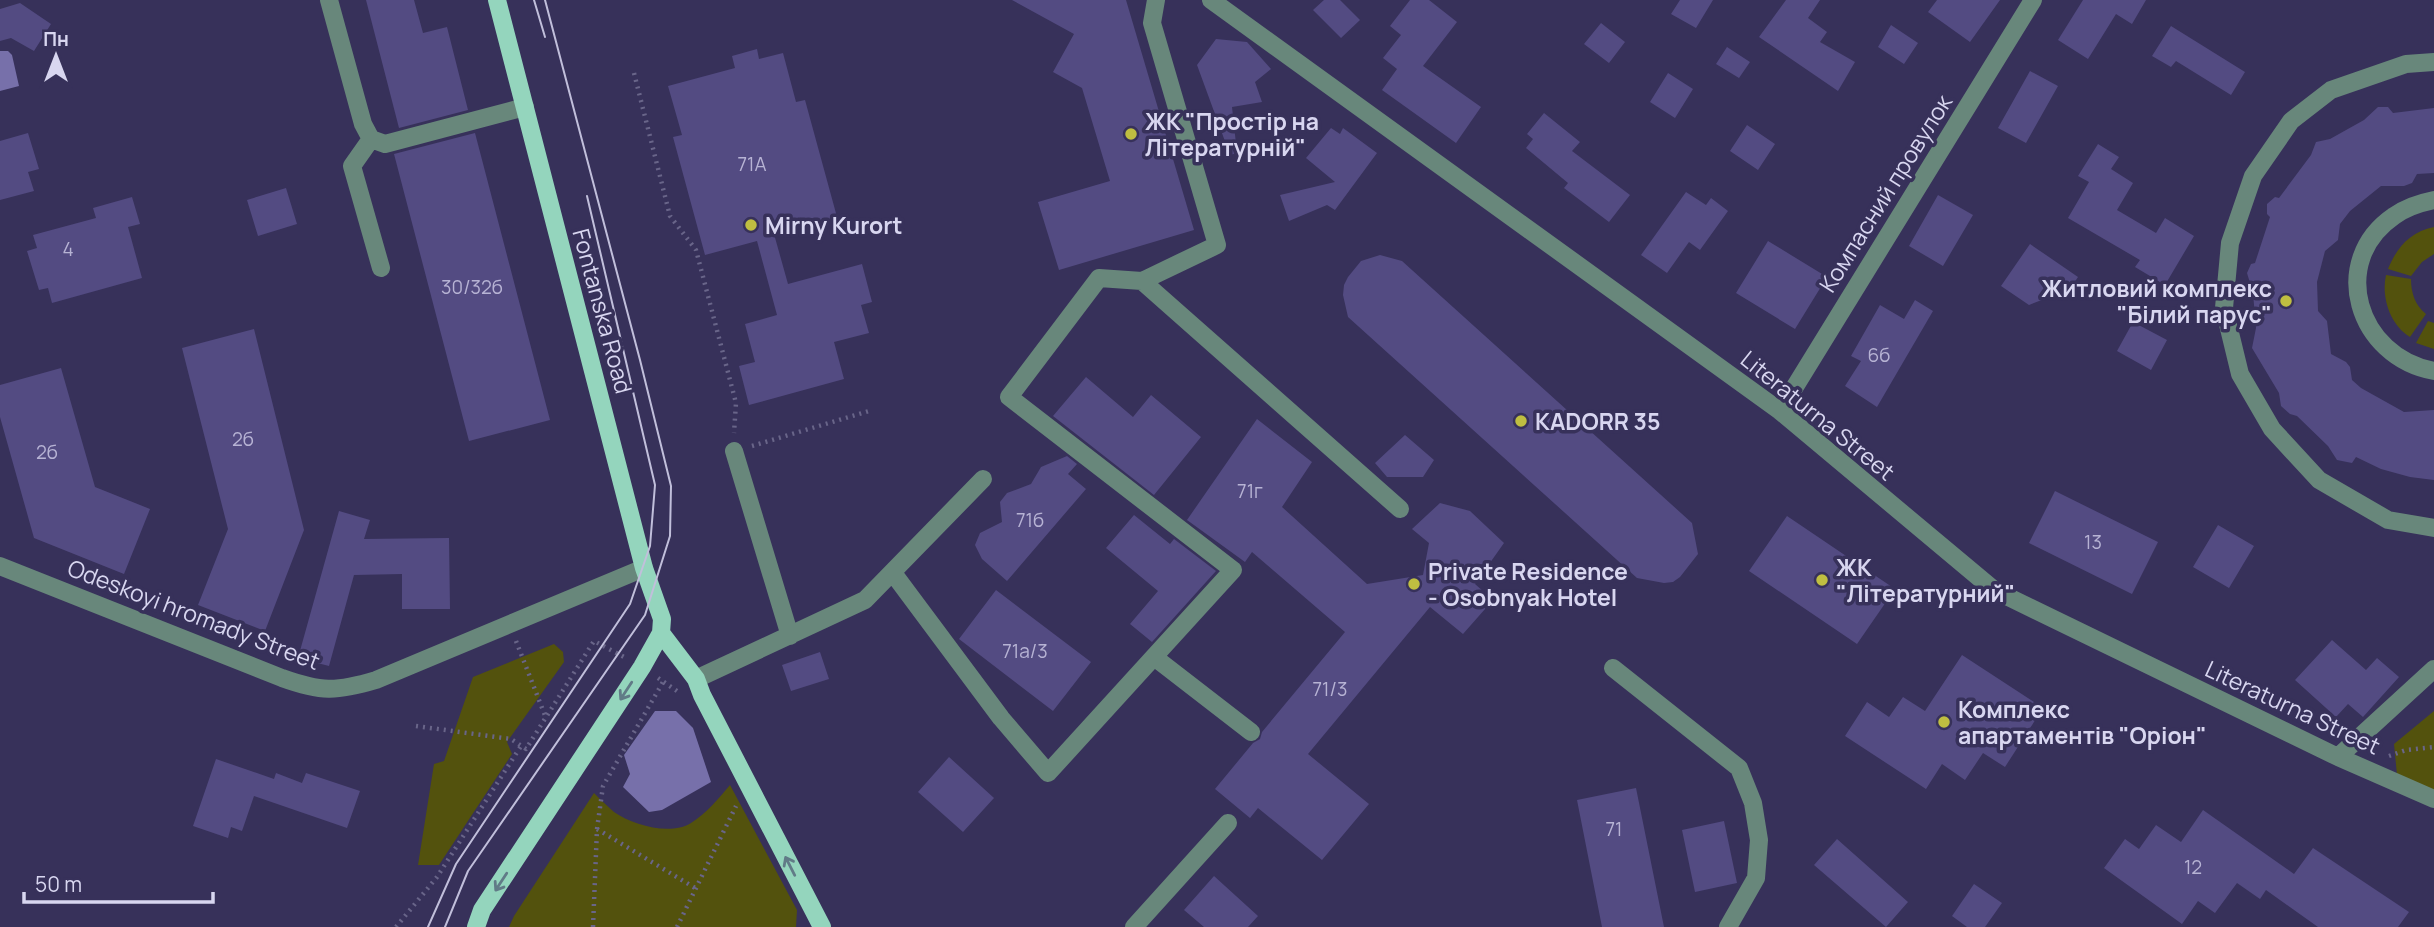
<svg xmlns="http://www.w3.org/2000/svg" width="2434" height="927" font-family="Manrope,sans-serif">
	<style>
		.green { fill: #53520d }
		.water { fill: #7770aa }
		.building { fill: #534b82 }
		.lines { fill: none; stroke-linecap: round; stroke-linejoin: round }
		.path { stroke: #696589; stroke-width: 4.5; stroke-dasharray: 2 5; stroke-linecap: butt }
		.minor { stroke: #68877b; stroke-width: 18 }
		.major { stroke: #94d5bd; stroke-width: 18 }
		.tram { stroke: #c1bfdb; stroke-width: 2 }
		.oneway { stroke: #617b87 }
		.poi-dot { fill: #bfbe41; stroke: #37315a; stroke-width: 2.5 }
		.labels { text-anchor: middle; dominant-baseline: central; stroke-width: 7; stroke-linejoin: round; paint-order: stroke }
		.number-label { font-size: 19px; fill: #b7b3d4 }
		.poi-label { font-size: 23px; font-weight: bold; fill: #d8d6f0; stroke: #37315a; text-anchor: start }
		.street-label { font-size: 23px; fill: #d8d6f0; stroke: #37315a }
	</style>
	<rect width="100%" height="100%" fill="#37315a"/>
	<path class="green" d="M2434 227V254L2422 262 2411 276 2388 269C2397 247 2410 232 2434 227Z
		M2386 275 2411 279C2411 293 2415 305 2426 314L2410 337C2390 325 2381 297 2386 275Z
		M2428 321 2434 323V349L2416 343Z
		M554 644 563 652 564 662 507 742 512 754 439 865H418L434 764 444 761 473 677Z
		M2434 711V801L2398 785 2394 744Z
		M730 785 797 910 796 927H509L514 916 594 793C600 799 607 806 614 812 633 825 670 836 691 823 707 813 718 799 730 785Z"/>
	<path class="water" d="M0 51H8L12 55 19 86 0 91Z
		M655 711H676L693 728 711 782 662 810 649 812 623 787 630 774 624 755Z"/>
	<path class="building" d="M366 0H414L423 33 447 27 468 110 399 128Z
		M1012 0H1126L1194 230 1059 270 1038 202 1110 181 1082 88 1053 72 1074 34Z
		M1324 0H1340L1360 20 1341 38 1313 10Z
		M1410 0H1429L1457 22 1423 66 1481 107 1456 143 1382 90 1397 69 1383 58 1401 35 1390 26Z
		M1680 0H1713L1696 28 1671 14Z
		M1786 0H1820L1808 18 1827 32 1820 42 1855 62 1838 91 1759 37Z
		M1937 0H2000L1970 42 1928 12Z
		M2083 0H2146L2132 24 2116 14 2088 59 2058 40Z
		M20 3 51 24 34 51 11 38 0 41V9Z
		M1601 23 1625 42 1609 63 1584 44Z
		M1891 25 1918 43 1904 64 1878 47Z
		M2171 26 2245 72 2231 95 2176 61 2171 67 2152 56Z
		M1216 39 1247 42 1271 69 1255 82 1262 102 1232 107 1237 153 1230 155 1197 65Z
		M1727 47 1750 62 1739 78 1716 64Z
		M757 49 759 59 783 53 796 102 805 100 837 217 774 234 788 284 862 264 872 302 861 305 869 333 834 342 844 379 749 405 739 366 755 362 745 324 777 315 757 241 705 255 673 137 682 135 668 86 735 68 732 56Z
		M2030 71 2058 86 2026 143 1998 128Z
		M1668 73 1693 89 1675 118 1650 102Z
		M2378 107H2388L2393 113 2434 108V173L2417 174 2412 183 2404 186H2381L2350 211 2340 224 2338 240 2325 251 2317 282 2318 311 2327 321 2331 354 2346 362 2350 367 2352 380 2361 388 2404 412 2434 410V480L2410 477 2381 469 2356 457 2352 463 2337 460 2328 446 2297 416 2290 414 2281 406 2279 393 2252 348 2256 328 2253 293 2247 273 2251 264 2255 263 2270 217 2267 214V204L2275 197 2279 198 2311 155 2316 142 2330 139 2364 120Z
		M1544 113 1580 142 1572 151 1630 195 1609 222 1564 188 1568 183 1526 148 1533 139 1527 134Z
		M1747 125 1775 144 1758 170 1730 151Z
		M1331 128 1340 134 1343 128 1377 153 1335 210 1327 205 1289 221 1280 195 1335 182 1306 158Z
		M28 133 39 169 28 172 34 191 0 200V141Z
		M475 133 550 420 469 441 394 154Z
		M2098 144 2119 157 2111 169 2133 183 2117 210 2156 233 2165 218 2194 236 2165 285 2135 267 2140 260 2068 218 2089 182 2078 176Z
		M286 188 297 224 258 236 247 200Z
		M1686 192 1706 205 1711 198 1728 211 1700 250 1689 242 1667 273 1641 255Z
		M1938 195 1973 215 1943 266 1909 246Z
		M132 197 140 224 128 227 142 278 52 303 48 288 39 290 27 251 37 248 33 235 96 218 93 208Z
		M1768 241 1827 277 1795 329 1736 293Z
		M2030 244 2078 277 2070 289 2029 305 2001 286Z
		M1380 255 1402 261 1692 523 1698 554 1680 577 1673 582 1664 583 1637 578 1348 317 1343 295 1344 285 1348 277 1361 261Z
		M1915 300 1933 311 1877 407 1845 386 1861 361 1851 356 1880 305 1904 319Z
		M2133 322 2167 340 2151 370 2117 351Z
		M254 329 304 530 265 631 198 605 228 529 182 348Z
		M61 368 95 487 150 509 124 574 34 538 0 417V385Z
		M1086 377 1133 417 1151 395 1201 437 1154 495 1053 416Z
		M1257 419 1312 462 1282 507 1367 584 1423 575 1429 543 1412 529 1440 503 1470 511 1504 543 1475 584 1493 600 1463 634 1430 607 1308 754 1369 804 1322 860 1258 808 1250 818 1215 789 1253 743 1260 739 1262 732 1345 632 1252 552 1245 562 1187 520Z
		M1405 435 1434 460 1423 477H1387L1375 463Z
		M1067 456 1077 464 1068 474 1086 489 1007 581 982 559 975 545 980 533 1002 522 1000 502 1007 493 1031 484 1041 467Z
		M2055 491 2158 542 2132 594 2029 543Z
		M339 511 370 520 364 539 449 538 450 609H402V574L354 575 329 666 298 658Z
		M1134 515 1170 544 1174 539 1216 571 1152 642 1130 624 1158 591 1106 548Z
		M1787 516 1895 589 1857 644 1749 571Z
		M2218 525 2254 546 2229 588 2193 567Z
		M996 590 1091 662 1053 711 959 639Z
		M2332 640 2366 670 2377 658 2399 677 2363 717 2348 704 2336 717 2295 680Z
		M820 652 829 679 791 691 782 665Z
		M1962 655 2043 708 2005 767 1983 753 1965 780 1942 764 1926 789 1845 736 1867 702 1889 717 1903 697 1925 711Z
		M949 757 994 798 963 832 918 792Z
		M216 759 274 779 276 773 302 783 306 773 360 791 347 828 254 796 242 831 231 827 228 838 193 826Z
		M1636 788 1664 927H1602L1577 800Z
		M2203 810 2294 874 2313 848 2409 912 2398 927H2318L2266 890 2260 899 2237 883 2215 913 2198 901 2182 924 2104 868 2125 839 2139 849 2156 825 2181 842Z
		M1724 821 1737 883 1695 892 1682 830Z
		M1837 839 1908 902 1886 927 1814 865Z
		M1214 876 1258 916 1248 927H1204L1184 910Z
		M1974 884 2002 903 1985 927H1967L1952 916Z"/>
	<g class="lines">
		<path class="path" d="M634 73 670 216 696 250 736 403 734 433
			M752 446 869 411
			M516 641 546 718
			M658 678 677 691
			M416 726 511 739 526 749 594 641 624 657
			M2389 756 2406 750 2434 747
			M597 829 695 888
			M396 927 437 877 521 746
			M593 927 597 829 603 786 663 682
			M677 927 736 806"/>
		<path class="minor" d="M329 0 363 124 371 139 385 144 525 107
			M1156 0 1152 23 1217 245 1142 281 1400 509
			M1211 0 1780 411 1994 590 2338 757 2434 799
			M2434 62 2406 64 2331 90 2291 121 2253 176 2230 243 2224 308 2240 374 2272 429 2319 480 2388 520 2434 528
			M371 139 352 166 381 268
			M2434 200C2419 203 2406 207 2394 216 2328 261 2357 357 2434 371
			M1780 411 2033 0
			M734 451 790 636
			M0 566 282 678C321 692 336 692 376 680L644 568
			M893 573 1001 718 1048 773 1233 570 1009 397 1099 278 1142 281
			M1154 657 1251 732
			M1613 668 1739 768 1753 803 1759 840 1756 878 1728 927
			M696 679 865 600 983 479
			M2338 757 2434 669
			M1134 927 1228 823"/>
		<path class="major" d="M661 633 696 679 702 695 822 927
			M476 927 482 910 642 667 661 633 662 619 644 568 497 0"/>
		<path class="tram" d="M534 0 545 37
			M428 927 456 864 630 604 650 546 655 485 587 196
			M445 927 468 871 645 615 670 536 671 486 640 360 545 0"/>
	</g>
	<defs><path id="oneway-shaft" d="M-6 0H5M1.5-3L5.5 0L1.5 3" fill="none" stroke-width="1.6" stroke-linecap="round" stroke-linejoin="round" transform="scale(1.75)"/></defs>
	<g class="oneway">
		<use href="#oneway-shaft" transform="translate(626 691) rotate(123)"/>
		<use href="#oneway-shaft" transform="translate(790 866) rotate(-117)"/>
		<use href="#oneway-shaft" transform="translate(501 882) rotate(123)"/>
	</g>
	<g class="poi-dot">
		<circle cx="1131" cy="134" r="7"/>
		<circle cx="751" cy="225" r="7"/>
		<circle cx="2286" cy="301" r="7"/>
		<circle cx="1521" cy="421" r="7"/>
		<circle cx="1822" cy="580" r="7"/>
		<circle cx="1414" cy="584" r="7"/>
		<circle cx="1944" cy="722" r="7"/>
	</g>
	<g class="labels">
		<g class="number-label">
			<text x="752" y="164">71А</text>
			<text x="68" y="249">4</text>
			<text x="472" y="287">30/32б</text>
			<text x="1879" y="355">6б</text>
			<text x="243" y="439">2б</text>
			<text x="47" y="452">2б</text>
			<text x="1250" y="491">71г</text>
			<text x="1030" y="520">71б</text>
			<text x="2093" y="542">13</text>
			<text x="1025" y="651">71а/3</text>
			<text x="1330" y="689">71/3</text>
			<text x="1614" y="829">71</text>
			<text x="2193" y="867">12</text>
		</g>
		<g class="poi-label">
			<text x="1145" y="121">ЖК "Простір на<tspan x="1145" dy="26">Літературній"</tspan></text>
			<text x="765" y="225">Mirny Kurort</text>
			<text x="2272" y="288" text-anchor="end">Житловий комплекс<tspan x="2272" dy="26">"Білий парус"</tspan></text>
			<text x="1535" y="421">KADORR 35</text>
			<text x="1836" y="567">ЖК<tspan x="1836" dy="26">"Літературний"</tspan></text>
			<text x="1428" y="571">Private Residence<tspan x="1428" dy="26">- Osobnyak Hotel</tspan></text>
			<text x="1958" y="709">Комплекс<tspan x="1958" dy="26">апартаментів "Оріон"</tspan></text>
		</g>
		<g class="street-label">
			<text transform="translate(1885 193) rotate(-58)">Компасний провулок</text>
			<text transform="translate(603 311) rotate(75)">Fontanska Road</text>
			<text transform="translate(1818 415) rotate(39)">Literaturna Street</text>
			<text transform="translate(194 614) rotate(21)">Odeskoyi hromady Street</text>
			<text transform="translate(2293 707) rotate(25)">Literaturna Street</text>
		</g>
	</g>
	<g transform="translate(56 56)" stroke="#37315a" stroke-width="5" paint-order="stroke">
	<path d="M0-5L12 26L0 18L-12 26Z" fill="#d8d6f0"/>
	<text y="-10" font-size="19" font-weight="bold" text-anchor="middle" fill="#d8d6f0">Пн</text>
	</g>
	<path d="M24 892v10h189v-10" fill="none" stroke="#d8d6f0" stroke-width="3.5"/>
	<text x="35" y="892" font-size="21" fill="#d8d6f0" stroke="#37315a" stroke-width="5" paint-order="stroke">50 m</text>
</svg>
